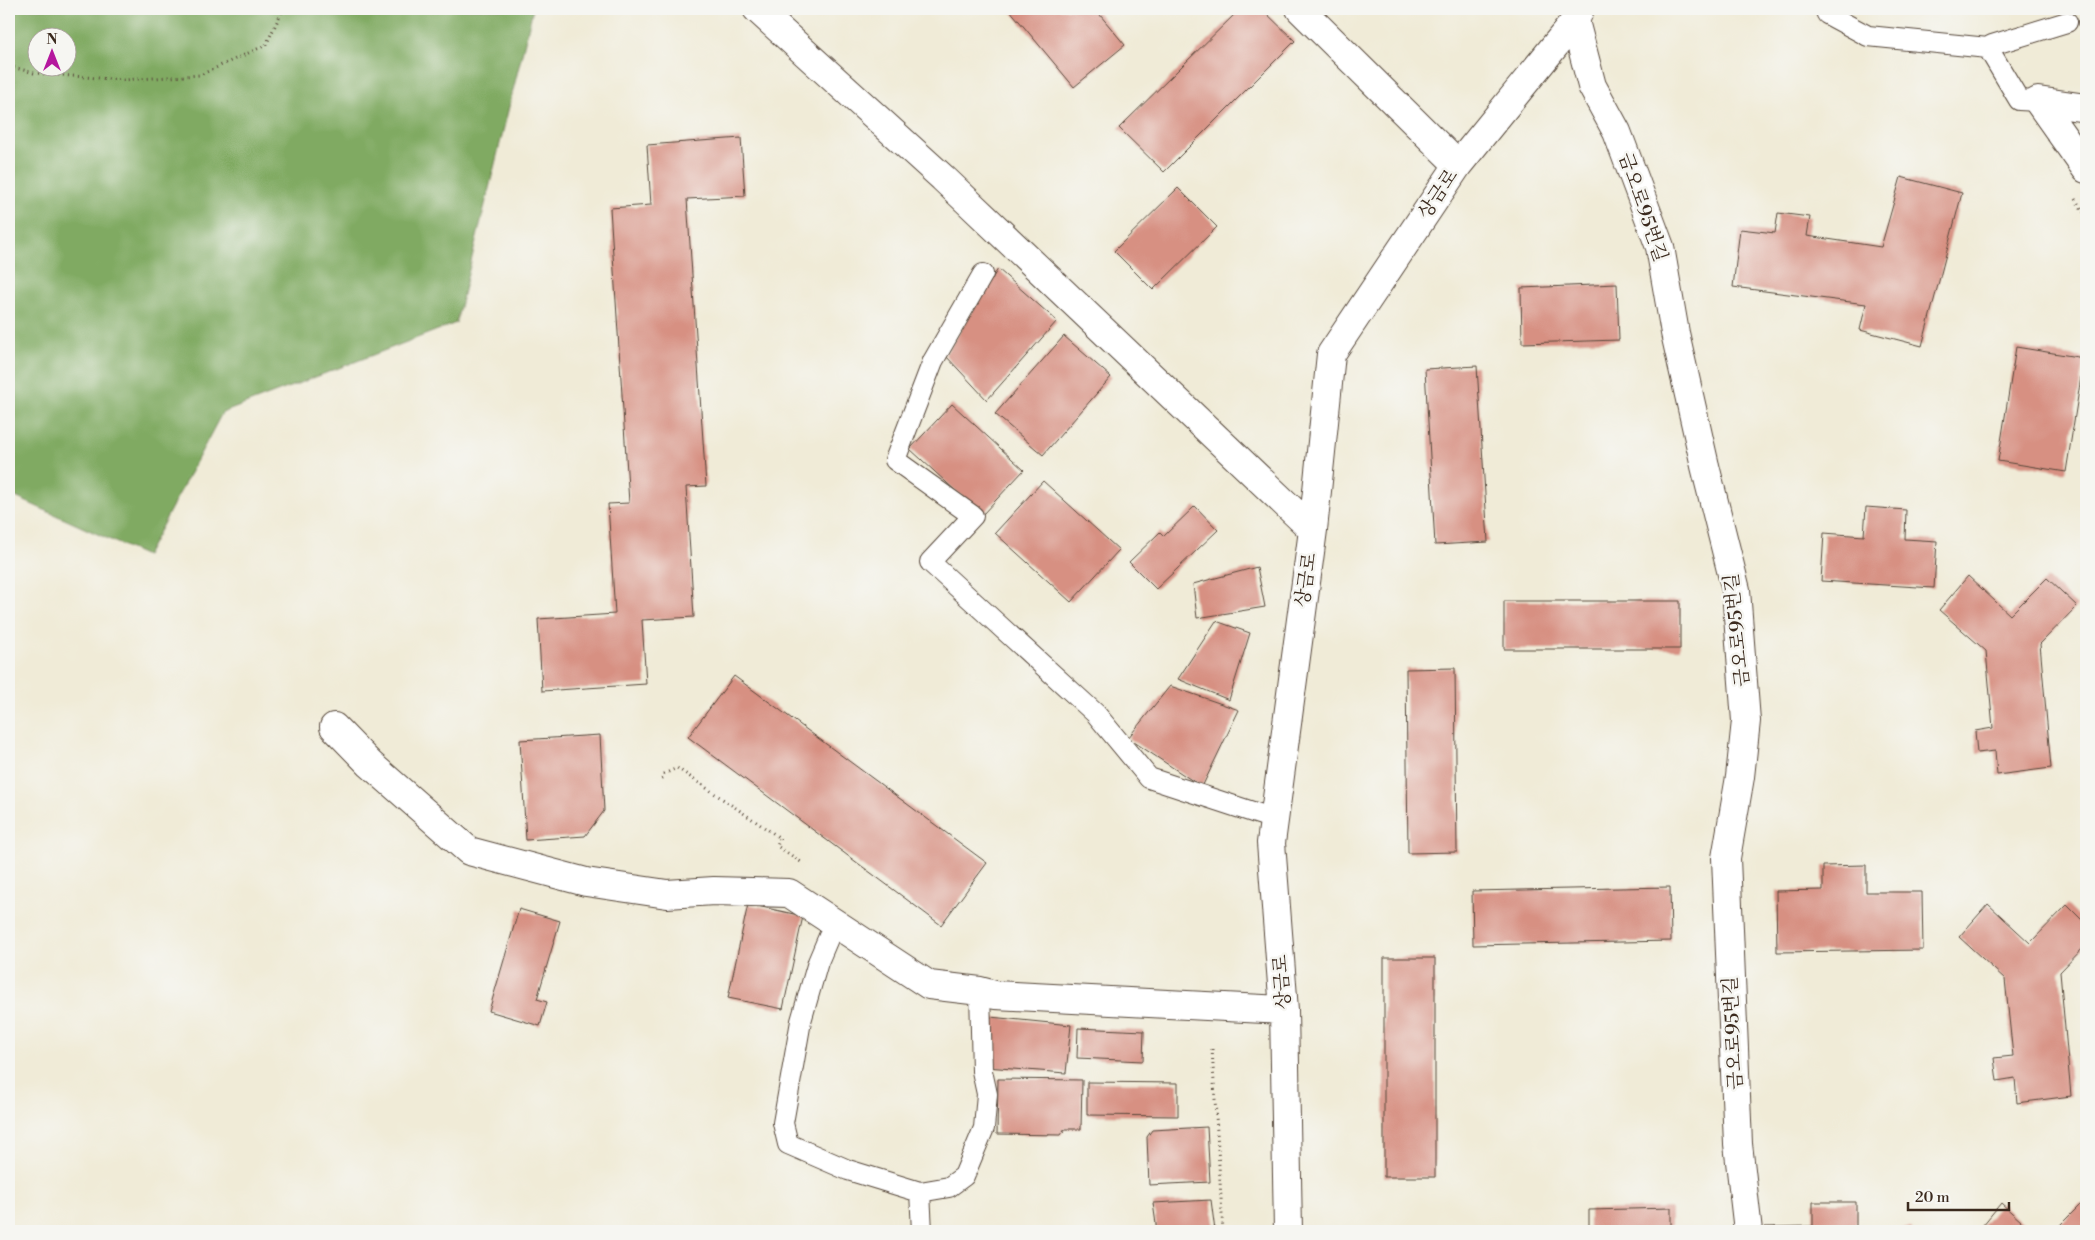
<svg xmlns="http://www.w3.org/2000/svg" width="2095" height="1240" font-family="'Libre Bodoni','Noto Serif KR',serif">
	<style>
		.forest { fill: #80aa62; stroke: #5e6a40; fill-rule: evenodd }
		.building { fill: #d79082 }
		.lines { fill: none; stroke-linecap: round; stroke-linejoin: round }
		.service-casing { stroke: #56473a; stroke-width: 22 }
		.minor-casing { stroke: #56473a; stroke-width: 30 }
		.path { stroke: #56473a; stroke-width: 3; stroke-dasharray: 1 4; stroke-linecap: butt }
		.service { stroke: #fff; stroke-width: 20 }
		.minor { stroke: #fff; stroke-width: 28 }
		.labels { text-anchor: middle; dominant-baseline: central; stroke-width: 5; stroke-linejoin: round; paint-order: stroke }
		.street-label { font-size: 19px; fill: #3b2a1e; stroke: #f6f6f2 }
	</style>
	<rect width="100%" height="100%" fill="#f6f6f2"/>
	<filter id="ink" filterUnits="userSpaceOnUse"><feTurbulence type="fractalNoise" baseFrequency=".02" numOctaves="2"/><feDisplacementMap in="SourceGraphic" scale="10" xChannelSelector="R" yChannelSelector="G"/><feConvolveMatrix kernelMatrix="1 2 1 2 8 2 1 2 1" color-interpolation-filters="sRGB"/></filter>
	<filter id="wash" filterUnits="userSpaceOnUse"><feTurbulence type="fractalNoise" baseFrequency=".0096" numOctaves="4" result="noise"/><feDisplacementMap in="SourceGraphic" scale="20" xChannelSelector="R" yChannelSelector="G"/><feGaussianBlur stdDeviation="1.12" result="paint"/><feColorMatrix in="noise" values="0 0 0 0 0 0 0 0 0 0 0 0 0 0 0 0 0 1.4 0 .05"/><feComposite in="paint" operator="in"/></filter>
	<g filter="url(#wash)">
		<rect width="100%" height="100%" fill="#f0ebd7"/>
		<path class="forest" d="M9 9H533L456 323 222 413 146 556 9 494ZM38 38H68V68H38Z"/>
		<g id="blocks">
			<path class="building" d="M1009 9H1095L1125 45 1074 87Z
				M1240 9H1262L1295 41 1164 172 1119 128Z
				M741 138 745 196 687 199 706 486 686 487 694 617 642 620 646 684 542 691 538 619 615 614 608 504 629 503 610 208 651 205 647 145Z
				M1901 177 1962 193 1922 346 1860 330 1866 304 1733 287 1740 229 1775 233 1778 213 1810 217 1807 236 1881 247Z
				M1178 188 1217 227 1153 290 1114 251Z
				M998 269 1057 321 987 400 945 355Z
				M1617 284 1619 340 1522 343 1521 288Z
				M1064 336 1111 377 1043 455 995 414Z
				M2016 347 2084 358 2066 472 1998 461Z
				M1477 366 1488 542 1435 545 1425 369Z
				M952 404 1024 470 982 515 910 449Z
				M1043 481 1119 550 1071 602 995 533Z
				M1195 506 1218 530 1156 589 1129 562 1160 532 1164 536Z
				M1866 507 1906 510 1905 539 1937 541 1934 588 1821 581 1824 533 1864 536Z
				M1257 567 1265 607 1197 618 1193 584Z
				M1968 576 2010 615 2047 578 2077 606 2040 644 2051 768 1997 775 1995 751 1977 753 1975 731 1993 728 1986 651 1939 610Z
				M1504 601H1680V649H1504Z
				M1216 621 1250 633 1229 700 1178 679Z
				M1455 668 1457 852 1408 853 1406 669Z
				M734 676 987 863 941 925 688 737Z
				M1170 686 1239 710 1202 787 1128 738Z
				M600 735 604 811 585 836 526 840 520 740Z
				M1866 865V892H1922L1923 950 1777 952 1776 891 1823 890V866Z
				M1670 887 1671 941 1473 945 1472 891Z
				M748 904 803 916 783 1009 728 998Z
				M1988 904 2030 943 2067 905 2086 924V945L2060 972 2071 1096 2017 1103 2015 1078 1997 1081 1994 1058 2013 1056 2005 979 1959 937Z
				M519 909 560 921 537 999 547 1002 540 1026 489 1011Z
				M1384 958H1435V1177H1384Z
				M990 1017 1071 1025 1066 1073 986 1067Z
				M1078 1028 1144 1031 1143 1061 1077 1058Z
				M998 1079 1082 1080 1081 1129H1065L1061 1135 997 1134Z
				M1087 1082 1178 1083V1116L1087 1115Z
				M1207 1127 1210 1182 1149 1185 1147 1137 1152 1130Z
				M1211 1200 1215 1231H1157L1153 1203Z
				M1813 1202H1856V1229L1912 1228V1231H1766L1765 1227 1813 1226Z
				M2001 1203 2032 1231H1978Z
				M2081 1204 2086 1209V1231H2054Z
				M1671 1208V1231H1589V1210Z
				M934 1229 956 1230V1231H934Z"/>
		</g>
	</g>
	<g filter="url(#ink)">
		<use href="#blocks" fill-opacity="0" stroke="#56473a" stroke-width="1"/>
		<g class="lines">
			<g class="service-casing">
				<path id="service" d="M1825 9 1827 14 1868 36 1988 48 2019 100 2038 101
					M1988 48 1992 45 2067 22
					M983 274 933 361 895 460 973 516 930 562 1096 714 1149 778 1274 819
					M835 922 818 962 801 1021 783 1123 788 1144 848 1170 920 1192 922 1231
					M920 1192 949 1187 964 1176 984 1128 987 1094 982 1071 980 991"/>
			</g>
			<g class="minor-casing">
				<path id="minor" d="M757 9 943 178 1313 530
					M1300 9 1458 165
					M1575 21 1592 86 1617 132 1660 247 1675 333 1705 466 1736 590 1746 721 1740 777 1726 858 1738 1144 1748 1231
					M2086 108 2038 101 2086 169
					M334 727 370 764 469 851 586 882 667 894 714 891 789 893 929 985 980 991 995 995 1284 1010
					M1288 1231 1284 1010 1271 843 1313 530 1331 354 1458 165 1575 21 1580 9"/>
			</g>
			<path class="path" d="M9 66 34 73 123 80 200 75 266 45 283 9
				M2075 199 2086 215
				M662 779 664 774 677 768 780 838 777 846 801 862
				M1212 1049 1223 1231"/>
			<use href="#service" class="service"/>
			<use href="#minor" class="minor"/>
		</g>
	</g>
	<g class="labels">
		<g class="street-label">
			<text transform="translate(1438 194) rotate(-56)">상금로</text>
			<text transform="translate(1643 207) rotate(71)">금오로95번길</text>
			<text transform="translate(1306 580) rotate(-82)">상금로</text>
			<text transform="translate(1737 630) rotate(-96)">금오로95번길</text>
			<text transform="translate(1282 982) rotate(-94)">상금로</text>
			<text transform="translate(1733 1033) rotate(-93)">금오로95번길</text>
		</g>
	</g>
	<rect width="2095" height="1240" fill="none" stroke="#f6f6f2" stroke-width="30"/>
	<g transform="translate(52 52)"><circle r="24" fill="#f6f6f2" stroke="#aba49d"/>
	<path d="M0-4L9 19L0 12L-9 19Z" fill="#b5179e"/>
	<text y="-8" font-size="14" font-weight="bold" text-anchor="middle" fill="#3b2a1e">N</text>
	</g>
	<path d="M1908 1202v8h101v-8" fill="none" stroke="#3b2a1e" stroke-width="2.5"/>
	<text x="1915" y="1202" font-size="15" fill="#3b2a1e" stroke="#f6f6f2" stroke-width="4" paint-order="stroke">20 m</text>
</svg>
